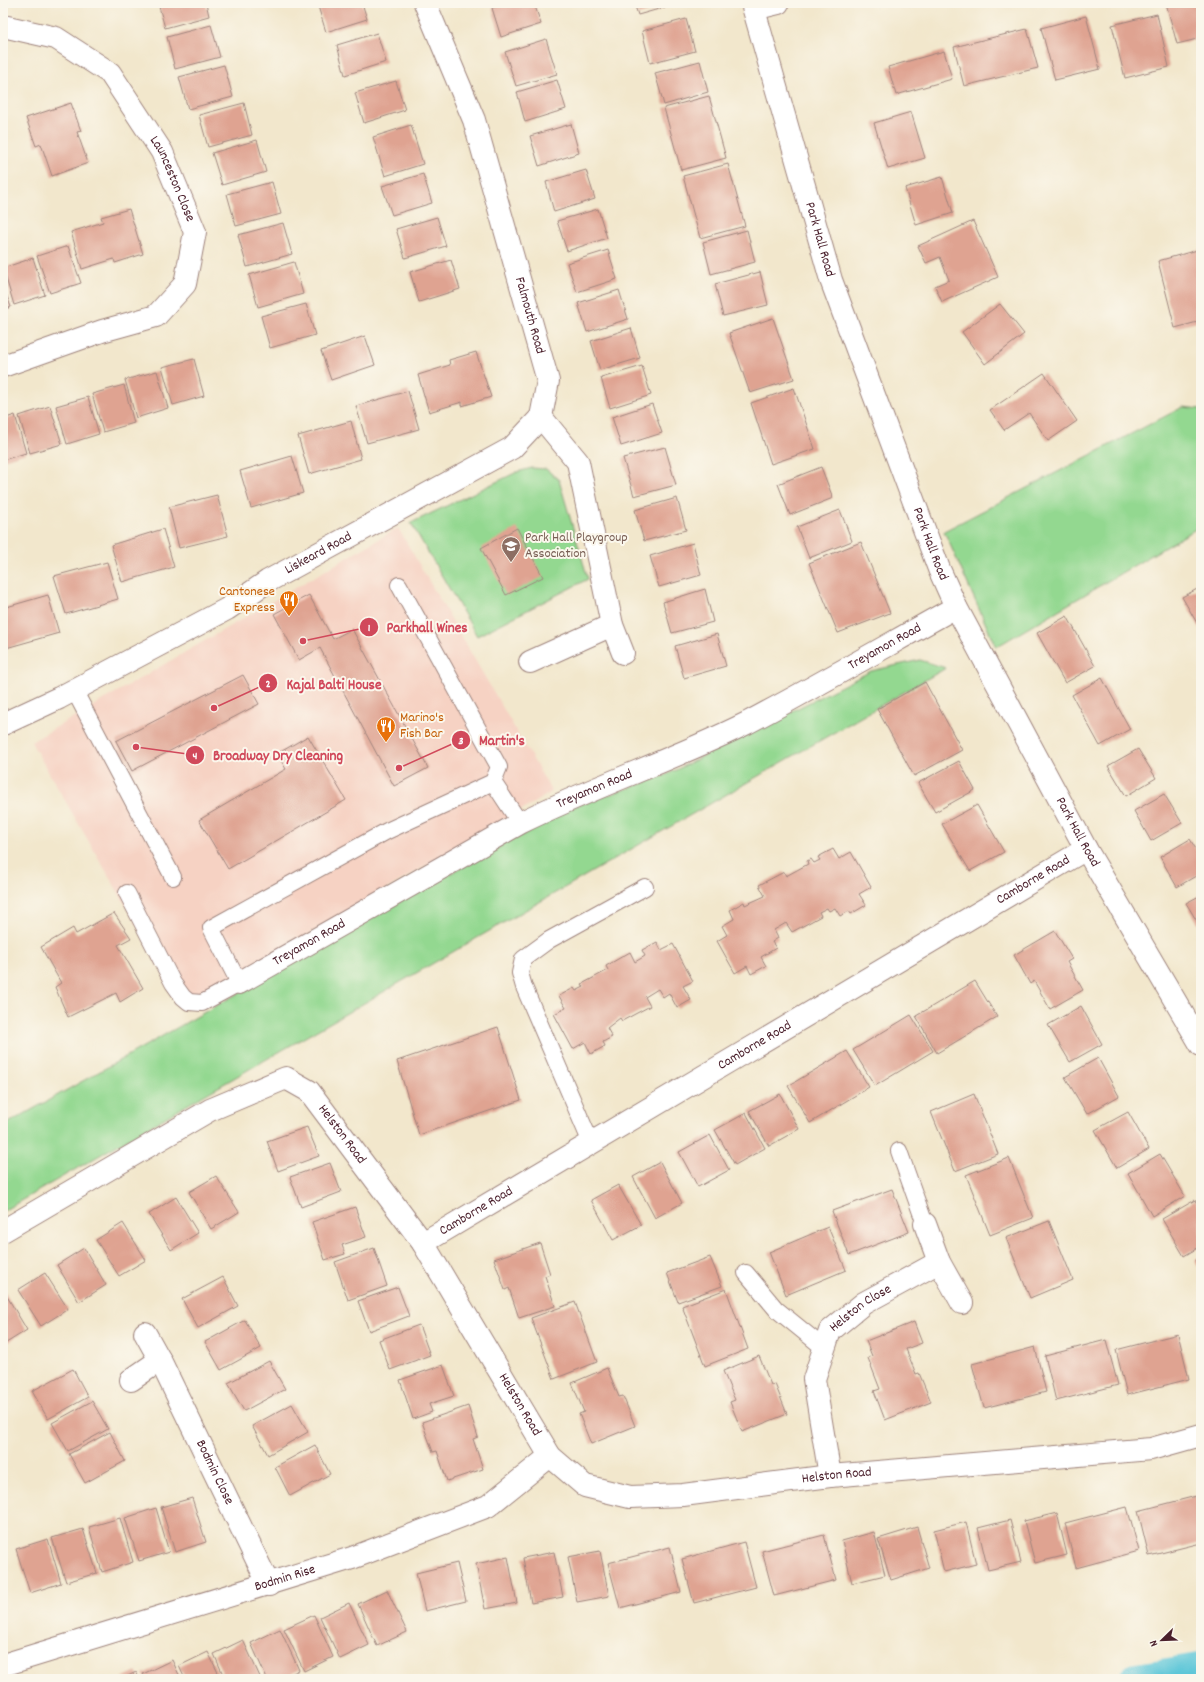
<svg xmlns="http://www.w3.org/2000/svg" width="1204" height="1682" font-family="Dekko,sans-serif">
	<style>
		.built { fill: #f6d2c3 }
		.green { fill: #93d890; stroke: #6e7c5e }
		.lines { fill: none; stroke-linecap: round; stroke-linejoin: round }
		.canal { stroke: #5cc6d8; stroke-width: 31 }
		.building { fill: #dfa391 }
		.lane-casing { stroke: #9e837c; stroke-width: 18 }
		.street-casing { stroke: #9e837c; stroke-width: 24 }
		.lane { stroke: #fff; stroke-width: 16 }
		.street { stroke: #fff; stroke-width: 22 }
		.labels { text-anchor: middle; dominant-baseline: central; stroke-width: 4; stroke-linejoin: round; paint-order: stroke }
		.street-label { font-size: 14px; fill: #4a1f2b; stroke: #fbf7ec }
		.education-label { font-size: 14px; fill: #785e54; stroke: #fbf7ec; text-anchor: start }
		.food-label { font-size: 14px; fill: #c56008; stroke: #fbf7ec; text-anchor: end }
		.leader { fill: none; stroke: #d1495b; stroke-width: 1.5 }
		.callout-dot { fill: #d1495b; stroke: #fbf7ec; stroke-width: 1.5 }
		.mark-label { font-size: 12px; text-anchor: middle; font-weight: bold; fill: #fff }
		.callout-label { font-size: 15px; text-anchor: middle; font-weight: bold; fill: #d1495b; stroke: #fbf7ec; stroke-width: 4; stroke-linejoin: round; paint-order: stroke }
	</style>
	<rect width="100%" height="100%" fill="#fbf7ec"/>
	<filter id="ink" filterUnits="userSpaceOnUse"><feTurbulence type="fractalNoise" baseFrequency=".025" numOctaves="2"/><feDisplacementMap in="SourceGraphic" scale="8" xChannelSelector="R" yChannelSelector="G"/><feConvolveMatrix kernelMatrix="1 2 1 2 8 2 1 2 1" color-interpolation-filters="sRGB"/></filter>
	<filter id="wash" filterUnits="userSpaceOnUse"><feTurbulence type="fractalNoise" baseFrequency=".012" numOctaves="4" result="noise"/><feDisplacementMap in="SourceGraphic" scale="16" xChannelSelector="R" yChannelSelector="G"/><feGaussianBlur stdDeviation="0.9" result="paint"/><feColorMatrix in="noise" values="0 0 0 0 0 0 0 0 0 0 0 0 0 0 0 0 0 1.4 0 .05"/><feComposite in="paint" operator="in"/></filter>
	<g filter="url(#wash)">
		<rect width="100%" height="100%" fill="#f2e7cc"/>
		<path class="built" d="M398 528 552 792 185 1007 31 742Z"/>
		<path class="green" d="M1183 407 1201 409V526L996 647 944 531Z
			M532 468 546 469 559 480 588 579 477 636 411 523 517 472Z
			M920 660 946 668 3 1211V1126L561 811 664 776 871 671Z"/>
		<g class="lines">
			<path class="canal" d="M1134 1679 1201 1668"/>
		</g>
		<g id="blocks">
			<path class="building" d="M158 3H206L209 16 165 28Z
				M317 3H362L367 19 326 32Z
				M507 3H534L541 24 501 37 492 8Z
				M634 3H680L638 15Z
				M1166 3H1201V38L1177 44Z
				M1157 14 1169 67 1125 78 1112 25Z
				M1086 16 1100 69 1055 80 1041 28Z
				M686 19 695 51 650 63 642 31Z
				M211 25 220 57 175 69 167 37Z
				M1027 29 1038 68 964 86 954 47Z
				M377 33 386 62 345 75 337 45Z
				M546 39 557 74 516 86 505 52Z
				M944 51 952 79 896 95 888 67Z
				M700 61 708 92 664 105 655 73Z
				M224 65 233 97 188 109 179 77Z
				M557 80 566 109 525 122 517 92Z
				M396 81 405 110 364 123 355 93Z
				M709 96 726 158 681 170 664 108Z
				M71 103 81 131 77 132 88 163 52 176 41 144 36 146 26 118Z
				M244 103 252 135 208 147 199 115Z
				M911 112 925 158 888 169 874 123Z
				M571 124 579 153 539 166 530 136Z
				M411 125 423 164 385 176 373 137Z
				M257 140 266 172 222 185 212 153Z
				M728 164 745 226 700 238 683 176Z
				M586 170 595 199 554 212 546 182Z
				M423 174 432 203 392 215 382 186Z
				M942 177 953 213 916 225 905 188Z
				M272 182 281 214 236 226 227 194Z
				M129 209 143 254 115 263 114 259 82 269 71 232 103 222 101 217Z
				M598 209 607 238 567 251 557 221Z
				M437 217 446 246 405 258 396 229Z
				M973 221 998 277 942 302 935 286 949 280 940 257 926 263 918 246Z
				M283 223 292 254 247 267 238 235Z
				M747 230 755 262 711 274 703 242Z
				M68 246 81 283 50 293 37 256Z
				M1201 249V321L1175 328 1158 261Z
				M608 250 617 279 577 292 567 263Z
				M33 258 45 295 14 305 3 268Z
				M451 260 460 289 419 302 410 272Z
				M294 262 303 294 258 307 249 275Z
				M760 272 768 305 723 316 715 284Z
				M3 286 11 307 3 310Z
				M619 290 628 319 587 332 578 303Z
				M306 304 315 335 270 348 261 316Z
				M1000 304 1024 334 985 364 962 332Z
				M773 318 794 379 750 393 729 333Z
				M631 328 640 358 600 370 591 341Z
				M365 336 375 365 331 380 321 351Z
				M476 352 491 397 462 406V402L429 412 418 375 450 365 449 360Z
				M194 359 204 396 173 405 162 367Z
				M642 366 651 395 610 408 601 378Z
				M157 371 168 408 136 418 125 380Z
				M1044 373 1077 421 1048 441 1029 413 1004 430 990 410Z
				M124 385 134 423 103 432 92 394Z
				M794 388 815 449 771 464 751 403Z
				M408 391 419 429 367 443 356 406Z
				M88 397 99 434 67 444 56 406Z
				M652 404 662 433 621 446 612 417Z
				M50 406 62 444 30 453 19 416Z
				M15 415 26 453 3 460V419Z
				M351 421 361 459 309 474 298 436Z
				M665 447 676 485 634 496 623 458Z
				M292 456 303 493 251 508 240 471Z
				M821 467 833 498 790 515 778 484Z
				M217 495 228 536 179 548 169 507Z
				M677 498 686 530 644 541 635 510Z
				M840 510 852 541 809 558 797 527Z
				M517 528 543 577 506 595 481 548Z
				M163 529 174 567 122 582 111 545Z
				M861 542 890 613 838 633 809 563Z
				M693 543 701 575 659 587 650 556Z
				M107 562 118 599 66 614 54 576Z
				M1201 587V630L1182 597Z
				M705 589 713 622 672 633 663 602Z
				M48 595 59 633 6 648 3 636V608Z
				M309 595 333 639 352 629 428 768 394 786 320 648 299 660 274 614Z
				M1067 616 1095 666 1065 683 1037 633Z
				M717 634 726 666 684 678 675 646Z
				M243 675 259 704 132 771 116 741Z
				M1102 678 1130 729 1100 746 1072 695Z
				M925 682 962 750 914 776 877 709Z
				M308 736 346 800 228 869 199 820 286 769 277 754Z
				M1138 749 1156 778 1126 796 1108 766Z
				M959 761 975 790 935 812 918 783Z
				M1164 794 1182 823 1151 841 1134 811Z
				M977 805 1004 852 970 871 942 824Z
				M1190 839 1201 858V873L1177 887 1160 857Z
				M833 849 839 859 851 852 871 887 859 894 866 905 851 914 849 911 840 916 835 908 829 911 827 908 819 912 821 916 792 932 786 923 774 930 778 938 772 942 776 948 761 957 766 966 751 974 747 966 735 973 717 941 727 935 722 926 734 919 730 910 744 902 745 905 765 896 759 885 784 872 786 876 808 864 807 861 811 859 814 863 820 860 818 857Z
				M1201 895V928L1186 903Z
				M114 913 131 938 118 945 143 988 120 1002 116 993 68 1017 55 987 61 983 41 947 73 928 76 934Z
				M1055 931 1072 959 1067 962 1083 990 1050 1009 1034 981 1030 984 1014 955Z
				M657 942 661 950 673 944 693 981 683 986 691 1000 677 1008 669 993 663 997 658 989 645 997 650 1006 622 1021 620 1018 607 1028 612 1037 603 1042 605 1046 591 1054 585 1042 573 1049 554 1014 566 1008 559 996 574 988 576 991 584 987 582 984 608 970 606 966 630 952 635 962 645 956 642 950Z
				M975 981 997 1017 937 1053 916 1016Z
				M1081 1006 1102 1044 1070 1062 1048 1025Z
				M911 1015 933 1051 875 1086 853 1050Z
				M498 1027 521 1100 419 1135 397 1061Z
				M847 1051 869 1087 810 1123 788 1086Z
				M1098 1058 1119 1096 1087 1114 1065 1077Z
				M780 1094 799 1129 769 1146 749 1111Z
				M974 1094 998 1154 955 1171 931 1112Z
				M1128 1112 1149 1149 1117 1168 1095 1130Z
				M746 1113 765 1148 735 1165 715 1130Z
				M307 1127 319 1156 278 1171 267 1141Z
				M710 1135 729 1170 698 1187 679 1152Z
				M1160 1154 1185 1196 1152 1216 1128 1173Z
				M1009 1158 1033 1218 990 1235 966 1175Z
				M660 1162 682 1203 655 1218 633 1177Z
				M330 1163 341 1192 301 1207 290 1177Z
				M216 1176 239 1212 211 1229 189 1192Z
				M618 1185 641 1225 613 1240 591 1200Z
				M892 1189 909 1232 849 1255 832 1211Z
				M176 1197 198 1233 171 1250 149 1214Z
				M1195 1200 1201 1211V1246L1184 1256 1162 1219Z
				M355 1207 366 1237 342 1245 345 1254 325 1260 312 1222Z
				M1049 1221 1073 1280 1030 1298 1006 1238Z
				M123 1223 146 1260 119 1276 96 1240Z
				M828 1227 846 1270 786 1295 769 1252Z
				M540 1243 550 1274 545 1276 555 1306 519 1318 509 1288 505 1290 494 1259Z
				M84 1248 106 1285 79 1302 57 1265Z
				M374 1248 387 1286 348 1300 335 1262Z
				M1201 1256V1271L1195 1260Z
				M710 1257 722 1286 678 1302 667 1273Z
				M45 1273 68 1309 41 1326 18 1290Z
				M223 1277 238 1306 198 1328 182 1299Z
				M398 1287 409 1316 369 1331 358 1301Z
				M726 1289 748 1349 705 1366 682 1306Z
				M5 1293 27 1330 3 1345V1294Z
				M575 1302 597 1362 554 1379 531 1318Z
				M245 1320 261 1348 221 1370 205 1342Z
				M914 1322 922 1343 906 1349 916 1374 919 1373 931 1402 885 1420 874 1391 880 1389 868 1358 872 1356 866 1341Z
				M419 1325 430 1355 390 1370 379 1340Z
				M1178 1334 1189 1379 1127 1395 1116 1350Z
				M1106 1340 1118 1385 1056 1401 1045 1356Z
				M1035 1347 1046 1392 984 1408 972 1364Z
				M759 1356 771 1385 775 1384 787 1414 742 1432 730 1402 735 1400 723 1371Z
				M269 1361 285 1389 244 1411 228 1383Z
				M443 1365 454 1396 429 1404 432 1412 413 1419 400 1380Z
				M607 1368 619 1397 623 1396 635 1426 591 1444 579 1414 584 1412 572 1383Z
				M73 1369 88 1397 48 1419 32 1391Z
				M92 1401 108 1429 68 1451 52 1423Z
				M292 1404 308 1432 268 1455 252 1426Z
				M468 1406 478 1437 473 1439 483 1469 447 1481 437 1451 433 1452 422 1422Z
				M110 1432 125 1461 85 1483 69 1454Z
				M315 1445 330 1474 290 1496 275 1467Z
				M1200 1495 1201 1543 1149 1556 1138 1511Z
				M192 1498 206 1542 175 1552 161 1507Z
				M1127 1507 1139 1551 1076 1568 1065 1523Z
				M156 1508 169 1552 139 1561 125 1518Z
				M1057 1513 1067 1555 1035 1563 1024 1521Z
				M120 1518 133 1562 102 1572 89 1527Z
				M1010 1520 1021 1562 988 1570 978 1528Z
				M966 1522 976 1564 944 1572 934 1530Z
				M917 1527 929 1568 891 1580 878 1539Z
				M83 1529 97 1573 66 1582 52 1538Z
				M874 1532 885 1575 852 1583 842 1541Z
				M824 1535 836 1580 774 1596 762 1551Z
				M48 1539 61 1583 30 1593 16 1549Z
				M744 1542 756 1587 694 1603 682 1559Z
				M670 1547 681 1592 620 1608 608 1563Z
				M600 1551 609 1596 577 1602 568 1557Z
				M554 1552 563 1597 531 1603 523 1558Z
				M508 1557 517 1603 485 1609 476 1564Z
				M457 1563 466 1601 425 1611 416 1573Z
				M387 1590 407 1632 377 1646 358 1604Z
				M349 1603 369 1645 340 1659 320 1617Z
				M314 1615 333 1657 304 1671 284 1629Z
				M280 1629 299 1670 281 1679H267L251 1643Z
				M243 1640 261 1679H225L214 1654Z
				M208 1652 221 1679H185L179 1666Z
				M172 1660 181 1679H146L143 1674Z
				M136 1672 140 1679H122Z"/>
		</g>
	</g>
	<g filter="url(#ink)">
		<use href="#blocks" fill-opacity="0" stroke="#9e837c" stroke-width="1"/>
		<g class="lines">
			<g class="lane-casing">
				<path id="lane" d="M399 585 499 767 493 782
					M74 690 173 877
					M127 893 173 983 183 997 189 1002 202 1003 239 983 211 928 387 831 493 782 520 823
					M591 1143 524 987 520 973 523 959 549 940 645 887
					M899 1151 925 1224
					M746 1273 776 1309 824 1348"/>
			</g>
			<g class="street-casing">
				<g id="street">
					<path id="s1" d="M425 3 474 120 548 381 541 417"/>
					<path id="s2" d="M752 3 831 280 939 569 956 607 1086 849 1201 1045"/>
					<path d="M754 9 778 3"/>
					<path id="s3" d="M3 26 56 38 110 73 162 152 195 232 185 284 156 316 102 331 3 366"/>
					<path d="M541 417 578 462 612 625 623 653"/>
					<path d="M530 662 612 625"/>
					<path id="s4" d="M3 724 59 698 227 609 268 581 512 448 541 417"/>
					<path id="s5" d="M239 983 520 823C594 786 673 760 747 723 817 686 886 646 956 607"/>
					<path d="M925 1224 939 1262 962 1303"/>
					<path id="s6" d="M3 1231 210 1110 286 1078 309 1091 423 1243 550 1456 585 1486 630 1497 683 1495 830 1476 1151 1449 1201 1435"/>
					<path id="s7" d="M423 1243 1086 849"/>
					<path id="s8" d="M160 1360 269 1585"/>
					<path d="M131 1380 160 1360 145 1333"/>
					<path id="s9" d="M830 1476 814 1379 830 1331 864 1303 939 1262"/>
					<path id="s10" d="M3 1665 352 1558 488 1506 550 1456"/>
				</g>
			</g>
			<use href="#lane" class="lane"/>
			<use href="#street" class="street"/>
		</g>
	</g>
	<defs>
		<g id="school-pin" transform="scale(1)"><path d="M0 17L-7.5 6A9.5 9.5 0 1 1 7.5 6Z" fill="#8d6e63" stroke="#fbf7ec"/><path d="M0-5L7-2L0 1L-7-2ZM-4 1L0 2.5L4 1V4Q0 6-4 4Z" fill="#fff"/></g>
		<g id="restaurant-pin" transform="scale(1)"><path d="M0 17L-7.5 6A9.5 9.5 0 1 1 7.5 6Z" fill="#e8710a" stroke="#fbf7ec"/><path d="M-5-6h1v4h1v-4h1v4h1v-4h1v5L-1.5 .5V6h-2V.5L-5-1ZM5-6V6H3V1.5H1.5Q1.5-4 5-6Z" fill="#fff"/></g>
	</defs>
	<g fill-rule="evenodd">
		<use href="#school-pin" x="511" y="546"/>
		<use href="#restaurant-pin" x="289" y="600"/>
		<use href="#restaurant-pin" x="386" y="726"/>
	</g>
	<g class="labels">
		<g class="street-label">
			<text stroke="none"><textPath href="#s3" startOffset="242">Launceston Close</textPath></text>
			<text stroke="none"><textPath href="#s2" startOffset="246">Park Hall Road</textPath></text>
			<text stroke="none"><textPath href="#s1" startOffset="330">Falmouth Road</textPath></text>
			<text stroke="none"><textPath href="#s2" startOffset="570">Park Hall Road</textPath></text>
			<text stroke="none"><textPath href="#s4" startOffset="359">Liskeard Road</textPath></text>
			<text stroke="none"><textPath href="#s5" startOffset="729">Treyamon Road</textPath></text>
			<text stroke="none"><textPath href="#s5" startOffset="405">Treyamon Road</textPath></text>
			<text stroke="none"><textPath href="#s2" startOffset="894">Park Hall Road</textPath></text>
			<text stroke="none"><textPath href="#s7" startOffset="710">Camborne Road</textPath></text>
			<text stroke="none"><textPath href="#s5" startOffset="81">Treyamon Road</textPath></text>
			<text stroke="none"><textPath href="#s7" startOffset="386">Camborne Road</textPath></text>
			<text stroke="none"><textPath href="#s6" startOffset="403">Helston Road</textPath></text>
			<text stroke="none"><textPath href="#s7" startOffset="62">Camborne Road</textPath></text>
			<text stroke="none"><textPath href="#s9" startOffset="187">Helston Close</textPath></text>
			<text stroke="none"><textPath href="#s6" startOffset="727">Helston Road</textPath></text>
			<text stroke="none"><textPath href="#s8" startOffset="125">Bodmin Close</textPath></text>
			<text stroke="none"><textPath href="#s6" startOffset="1087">Helston Road</textPath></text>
			<text stroke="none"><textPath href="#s10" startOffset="295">Bodmin Rise</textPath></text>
		</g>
		<g class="education-label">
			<text x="525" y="538">Park Hall Playgroup<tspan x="525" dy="16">Association</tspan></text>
		</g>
		<g class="food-label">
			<text x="275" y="592">Cantonese<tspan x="275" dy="16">Express</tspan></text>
			<text x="400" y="718" text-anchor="start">Marino's<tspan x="400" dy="16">Fish Bar</tspan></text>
		</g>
	</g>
	<path class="leader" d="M303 641L369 627M214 708L268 683M399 768L461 740M136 747L195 755"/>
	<g class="callout-dot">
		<circle cx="303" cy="641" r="4"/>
		<circle cx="214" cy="708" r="4"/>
		<circle cx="399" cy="768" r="4"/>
		<circle cx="136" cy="747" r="4"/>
		<circle cx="369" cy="627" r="10"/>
		<circle cx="268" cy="683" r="10"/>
		<circle cx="461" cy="740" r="10"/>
		<circle cx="195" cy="755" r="10"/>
	</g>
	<g class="mark-label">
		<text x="369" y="631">1</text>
		<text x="268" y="687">2</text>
		<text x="461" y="744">3</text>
		<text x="195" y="759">4</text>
	</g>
	<g class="callout-label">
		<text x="427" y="632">Parkhall Wines</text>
		<text x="334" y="689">Kajal Balti House</text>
		<text x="502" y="745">Martin's</text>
		<text x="278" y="760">Broadway Dry Cleaning</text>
	</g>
	<rect width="1204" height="1682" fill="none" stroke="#fbf7ec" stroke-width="16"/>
	<g transform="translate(1162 1640) rotate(247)" stroke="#fbf7ec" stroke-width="3" paint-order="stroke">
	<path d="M0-3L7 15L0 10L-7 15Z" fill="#4a1f2b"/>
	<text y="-6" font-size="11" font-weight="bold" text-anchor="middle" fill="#4a1f2b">N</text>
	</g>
</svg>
